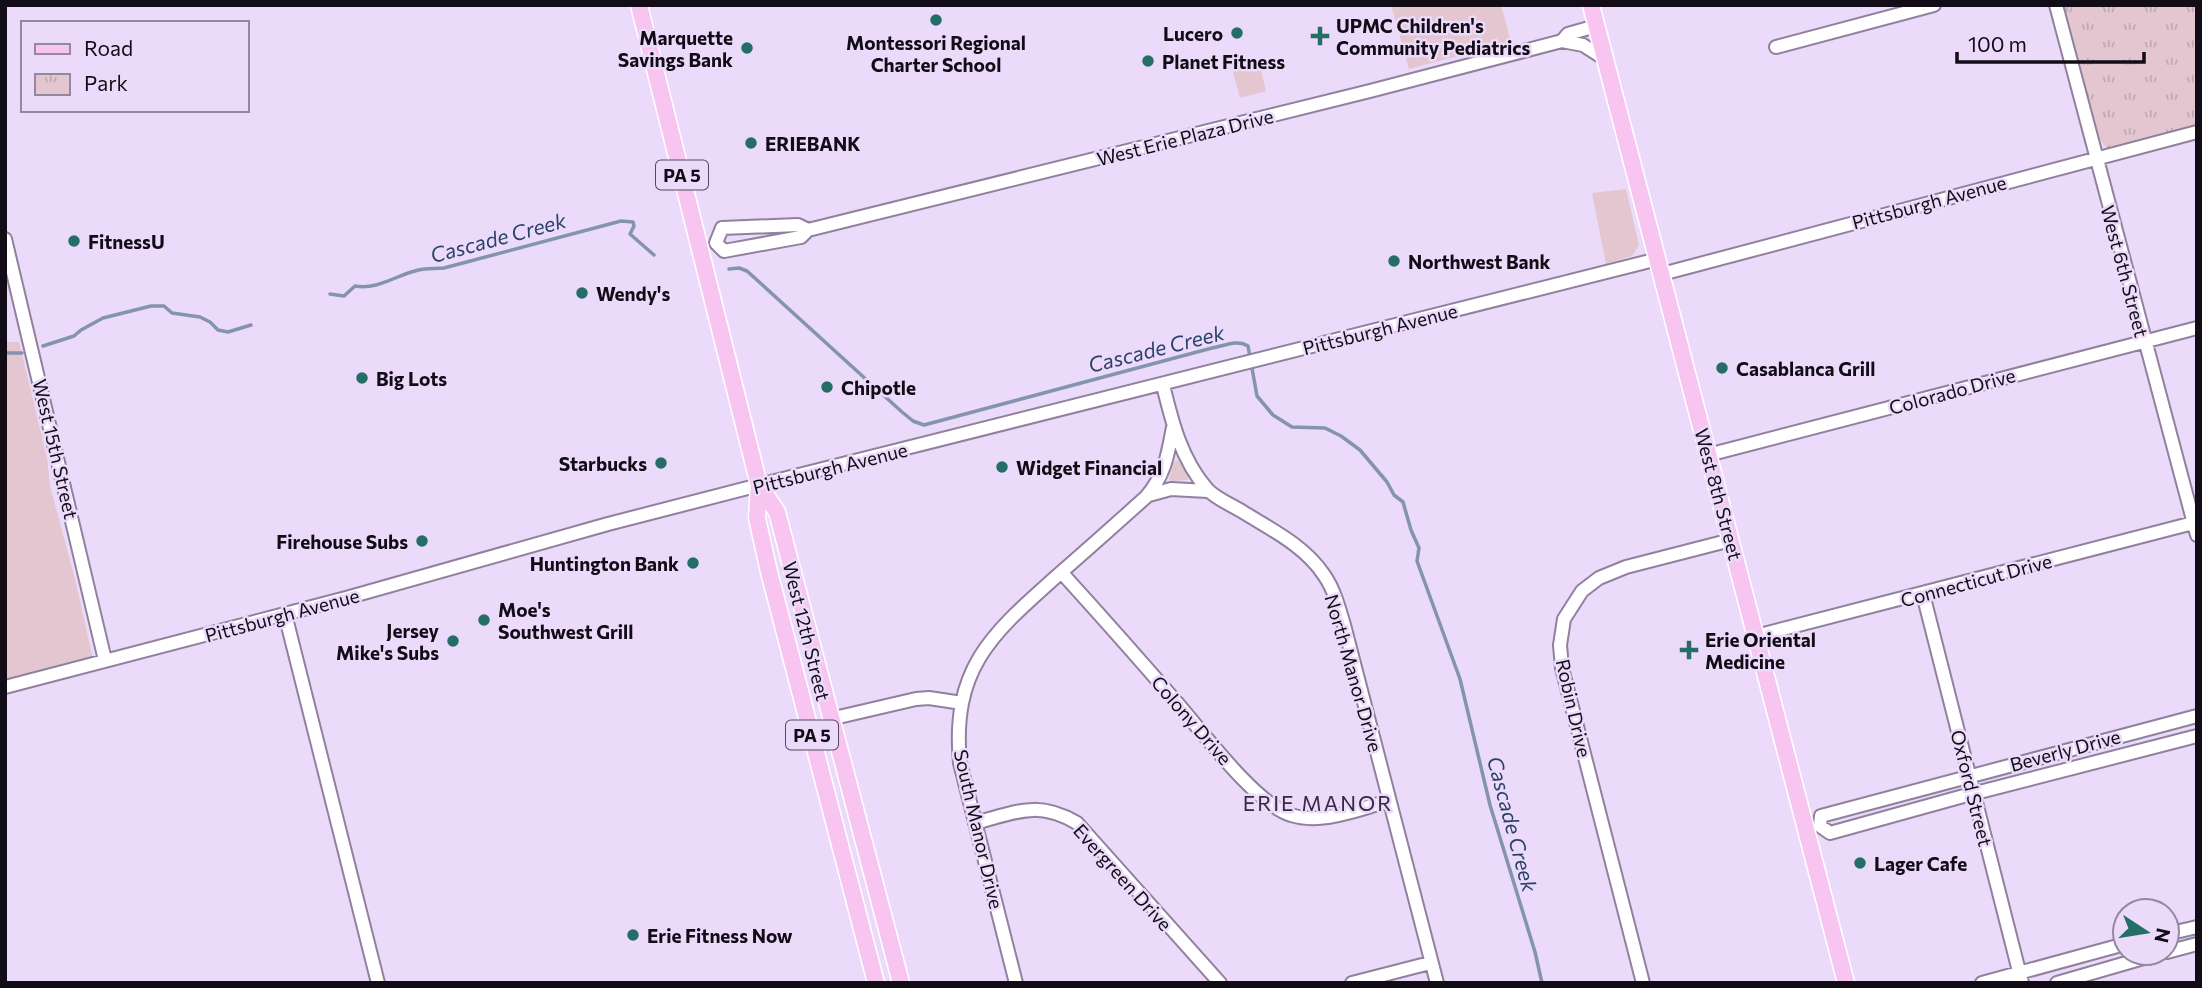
<svg xmlns="http://www.w3.org/2000/svg" width="2202" height="988" font-family="Commissioner,sans-serif">
	<style>
		.grass { fill: #e3c6cf }
		.park { fill: url(#park-tufts) }
		.lines { fill: none; stroke-linecap: round; stroke-linejoin: round }
		.stream { stroke: #8494ae; stroke-width: 3.5 }
		.minor-casing { stroke: #90819e; stroke-width: 16 }
		.major-casing { stroke: #fff; stroke-width: 19 }
		.minor { stroke: #fff; stroke-width: 12 }
		.major { stroke: #f8c5f0; stroke-width: 16 }
		.poi-dot { fill: #256e68; stroke: #ebdafa; stroke-width: 2.5 }
		.labels { text-anchor: middle; dominant-baseline: central; stroke-width: 5; stroke-linejoin: round; paint-order: stroke }
		.shield { fill: #ebdafa; stroke: #524a5a; stroke-width: 2 }
		.shield-label { font-size: 18px; font-weight: bold; fill: #110c16 }
		.poi-label { font-size: 19px; font-weight: bold; fill: #110c16; stroke: #ebdafa; text-anchor: start }
		.street-label { font-size: 19px; fill: #110c16; stroke: #ebdafa }
		.water-label { font-size: 21px; font-style: italic; fill: #2a4168; stroke: #ebdafa }
		.neighbourhood-label { font-size: 21px; letter-spacing: 2px; fill: #362942; stroke: #ebdafa }
	</style>
	<defs>
		<pattern id="park-tufts" width="24" height="20" patternUnits="userSpaceOnUse" patternTransform="scale(1.75)"><rect width="24" height="20" fill="#e3c6cf"/><path d="M3 7l-1-3M5 7V3M7 7l1-3M15 17l-1-3M17 17v-4M19 17l1-3" fill="none" stroke="#c2a9b1"/></pattern>
	</defs>
	<rect width="100%" height="100%" fill="#ebdafa"/>
	<path class="grass" d="M1391 5H1501L1511 42 1409 69Z
		M1258 58 1266 91 1240 98 1231 65Z
		M1626 189 1639 245 1632 256 1606 264 1592 193Z
		M5 342H19L47 458 50 486 75 579 93 659 5 681Z
		M1178 460 1189 476 1188 480 1171 481 1169 479 1174 462Z"/>
	<path class="park" d="M2064 5H2197V125L2108 149C2089 136 2070 32 2064 5Z"/>
	<g class="lines">
		<path class="stream" d="M729 269 739 268 747 271 902 412 913 421 924 425 1212 348C1224 346 1238 339 1248 346L1257 396 1273 415 1292 427 1325 428 1341 436 1360 450 1387 482 1394 495 1403 502 1411 530 1419 548 1417 561 1460 679 1490 805 1535 952 1542 983
			M330 294 344 296 355 286C377 290 395 276 415 271 424 268 435 269 444 268L621 221 633 222 634 226 630 234 654 255
			M43 346 74 336 81 330 103 318 151 306H164L172 313 200 317 210 322 218 330 228 332 251 325
			M5 353H22"/>
		<g class="minor-casing">
			<path id="minor" d="M2056 5 2197 535
				M1562 41 1568 34 1596 26
				M1776 47 1934 5
				M808 230 798 225 722 228 716 243 724 251 801 237 808 230 1370 91 1562 41 1583 45 1605 59
				M5 239 105 660
				M1662 274 2197 132
				M1163 385C1172 422 1181 459 1207 489 1216 499 1232 505 1243 512 1272 530 1305 546 1324 575 1334 589 1339 608 1344 625L1437 983
				M1708 455 2197 328
				M1149 495 1171 489 1208 491
				M1062 573C1101 616 1140 660 1178 704 1203 733 1257 805 1291 815 1322 825 1358 809 1389 801
				M1923 594 2022 983
				M285 614 378 983
				M1756 636 2197 522
				M5 687 346 598 608 524 771 482 1658 259
				M2197 716 1821 816 1820 826 1830 833 1960 797 2197 736
				M830 719 916 699 929 698 962 703
				M975 823C1017 812 1037 800 1077 823L1220 983
				M2167 934 2197 927
				M2167 952 2197 944
				M1016 983 960 763C951 667 993 633 1058 575 1088 549 1117 523 1146 497 1165 475 1168 454 1173 427
				M1352 983 1430 963
				M1643 983 1562 668 1560 645 1564 619 1582 591 1599 578 1626 567 1731 540
				M1982 983 2125 944
				M2057 983 2161 953"/>
		</g>
		<g class="major-casing">
			<path id="major" d="M639 5 759 485 757 518 769 572 876 983
				M1591 5 1846 983
				M759 485 777 512 901 983"/>
		</g>
		<use href="#minor" class="minor"/>
		<use href="#major" class="major"/>
	</g>
	<g class="poi-dot">
		<circle cx="936" cy="20" r="7"/>
		<circle cx="1237" cy="33" r="7"/>
		<path d="M1316.5 25.5h7v7h7v7h-7v7h-7v-7h-7v-7h7z"/>
		<circle cx="747" cy="48" r="7"/>
		<circle cx="1148" cy="61" r="7"/>
		<circle cx="751" cy="143" r="7"/>
		<circle cx="74" cy="241" r="7"/>
		<circle cx="1394" cy="261" r="7"/>
		<circle cx="582" cy="293" r="7"/>
		<circle cx="1722" cy="368" r="7"/>
		<circle cx="362" cy="378" r="7"/>
		<circle cx="827" cy="387" r="7"/>
		<circle cx="661" cy="463" r="7"/>
		<circle cx="1002" cy="467" r="7"/>
		<circle cx="422" cy="541" r="7"/>
		<circle cx="693" cy="563" r="7"/>
		<circle cx="484" cy="620" r="7"/>
		<circle cx="453" cy="641" r="7"/>
		<path d="M1685.5 639.5h7v7h7v7h-7v7h-7v-7h-7v-7h7z"/>
		<circle cx="1860" cy="863" r="7"/>
		<circle cx="633" cy="935" r="7"/>
	</g>
	<g class="labels">
		<g class="shield">
			<rect x="656" y="160.5" width="52" height="29" rx="5"/>
			<rect x="786" y="720.5" width="52" height="29" rx="5"/>
		</g>
		<g class="shield-label">
			<text x="682" y="175">PA 5</text>
			<text x="812" y="735">PA 5</text>
		</g>
		<g class="poi-label">
			<text x="1336" y="25">UPMC Children's<tspan x="1336" dy="22">Community Pediatrics</tspan></text>
			<text x="1223" y="33" text-anchor="end">Lucero</text>
			<text x="733" y="37" text-anchor="end">Marquette<tspan x="733" dy="22">Savings Bank</tspan></text>
			<text x="936" y="42" text-anchor="middle">Montessori Regional<tspan x="936" dy="22">Charter School</tspan></text>
			<text x="1162" y="61">Planet Fitness</text>
			<text x="765" y="143">ERIEBANK</text>
			<text x="88" y="241">FitnessU</text>
			<text x="1408" y="261">Northwest Bank</text>
			<text x="596" y="293">Wendy's</text>
			<text x="1736" y="368">Casablanca Grill</text>
			<text x="376" y="378">Big Lots</text>
			<text x="841" y="387">Chipotle</text>
			<text x="647" y="463" text-anchor="end">Starbucks</text>
			<text x="1016" y="467">Widget Financial</text>
			<text x="408" y="541" text-anchor="end">Firehouse Subs</text>
			<text x="679" y="563" text-anchor="end">Huntington Bank</text>
			<text x="498" y="609">Moe's<tspan x="498" dy="22">Southwest Grill</tspan></text>
			<text x="439" y="630" text-anchor="end">Jersey<tspan x="439" dy="22">Mike's Subs</tspan></text>
			<text x="1705" y="639">Erie Oriental<tspan x="1705" dy="22">Medicine</tspan></text>
			<text x="1874" y="863">Lager Cafe</text>
			<text x="647" y="935">Erie Fitness Now</text>
		</g>
		<g class="street-label">
			<text transform="translate(1185 137) rotate(-14)">West Erie Plaza Drive</text>
			<text transform="translate(1929 202) rotate(-15)">Pittsburgh Avenue</text>
			<text transform="translate(2125 271) rotate(75)">West 6th Street</text>
			<text transform="translate(1380 329) rotate(-14)">Pittsburgh Avenue</text>
			<text transform="translate(1952 391) rotate(-15)">Colorado Drive</text>
			<text transform="translate(56 449) rotate(77)">West 15th Street</text>
			<text transform="translate(830 468) rotate(-14)">Pittsburgh Avenue</text>
			<text transform="translate(1719 494) rotate(75)">West 8th Street</text>
			<text transform="translate(1976 580) rotate(-15)">Connecticut Drive</text>
			<text transform="translate(282 615) rotate(-15)">Pittsburgh Avenue</text>
			<text transform="translate(807 631) rotate(76)">West 12th Street</text>
			<text transform="translate(1354 673) rotate(74)">North Manor Drive</text>
			<text transform="translate(1574 708) rotate(77)">Robin Drive</text>
			<text transform="translate(1192 720) rotate(49)">Colony Drive</text>
			<text transform="translate(2065 750) rotate(-15)">Beverly Drive</text>
			<text transform="translate(1972 788) rotate(76)">Oxford Street</text>
			<text transform="translate(979 829) rotate(77)">South Manor Drive</text>
			<text transform="translate(1123 877) rotate(48)">Evergreen Drive</text>
		</g>
		<g class="water-label">
			<text transform="translate(498 237) rotate(-15)">Cascade Creek</text>
			<text transform="translate(1156 348) rotate(-14)">Cascade Creek</text>
			<text transform="translate(1513 824) rotate(75)">Cascade Creek</text>
		</g>
		<g class="neighbourhood-label">
			<text x="1318" y="802">ERIE MANOR</text>
		</g>
	</g>
	<rect width="2202" height="988" fill="none" stroke="#110c16" stroke-width="14"/>
	<rect x="21" y="21" width="228" height="91" fill="#ebdafa" stroke="#94889f" stroke-width="2"/>
	<rect x="35" y="44" width="35" height="10" fill="#f8c5f0" stroke="#94889f" stroke-width="2"/>
	<text x="84" y="56" font-size="21" fill="#110c16">Road</text>
	<rect x="35" y="74" width="35" height="21" fill="url(#park-tufts)" stroke="#94889f" stroke-width="2"/>
	<text x="84" y="91" font-size="21" fill="#110c16">Park</text>
	<g transform="translate(2146 932) rotate(102)"><circle r="33" fill="#ebdafa" stroke="#94889f" stroke-width="2"/>
	<path d="M0-5L12 26L0 18L-12 26Z" fill="#256e68"/>
	<text y="-10" font-size="19" font-weight="bold" text-anchor="middle" fill="#110c16">N</text>
	</g>
	<path d="M1957 52v10h187v-10" fill="none" stroke="#110c16" stroke-width="3.5"/>
	<text x="1968" y="52" font-size="21" fill="#110c16" stroke="#ebdafa" stroke-width="5" paint-order="stroke">100 m</text>
</svg>
